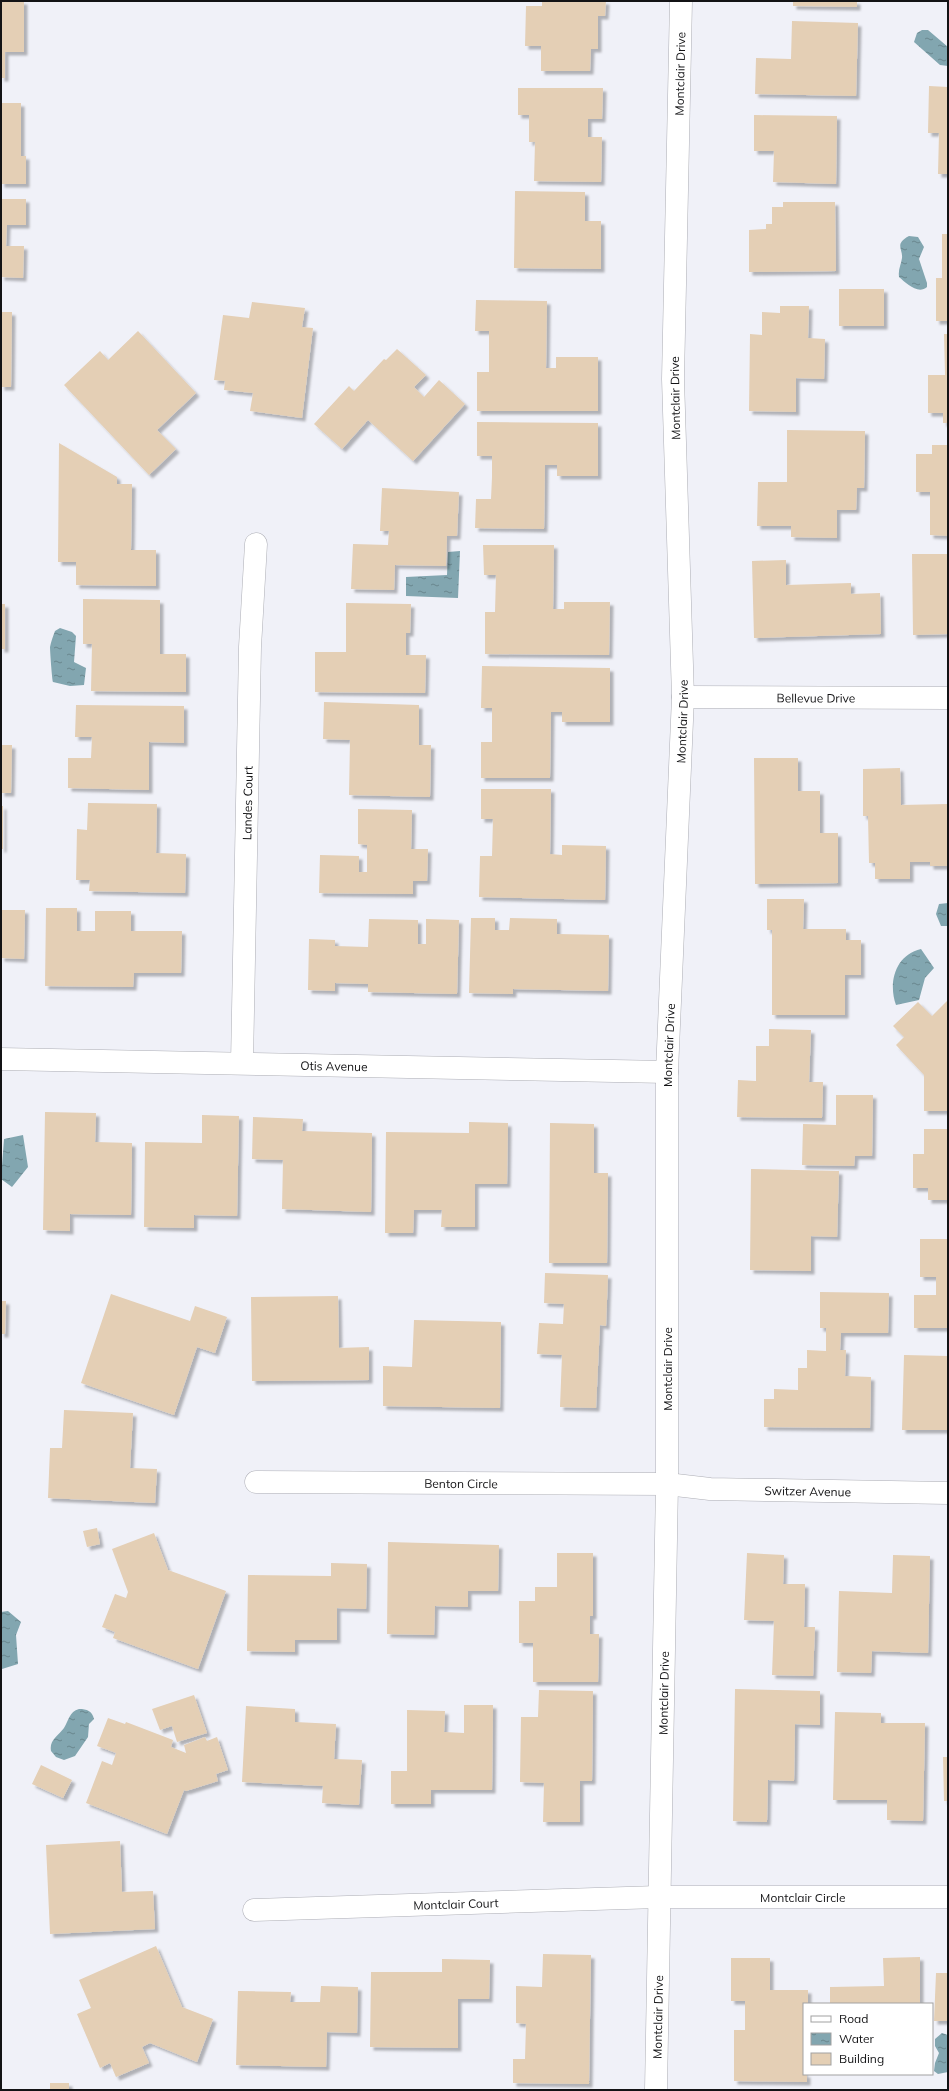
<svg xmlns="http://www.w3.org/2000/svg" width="949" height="2091" font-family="Mulish,sans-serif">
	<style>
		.water { fill: url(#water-ripples) }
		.building { fill: #e4cfb5; filter: url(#shadow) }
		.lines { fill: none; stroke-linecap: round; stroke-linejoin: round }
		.minor-casing { stroke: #adaeb5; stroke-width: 23 }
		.minor { stroke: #fff; stroke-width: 22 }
		.labels { text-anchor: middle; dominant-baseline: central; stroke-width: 3; stroke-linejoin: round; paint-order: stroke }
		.street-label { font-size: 12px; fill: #131315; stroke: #fff }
	</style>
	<defs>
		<pattern id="water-ripples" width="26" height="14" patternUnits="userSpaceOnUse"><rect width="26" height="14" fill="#82a6b0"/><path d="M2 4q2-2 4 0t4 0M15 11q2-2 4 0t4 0" fill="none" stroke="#69868e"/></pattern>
		<filter id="shadow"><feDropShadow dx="3.5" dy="3.5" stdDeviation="1" flood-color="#0004"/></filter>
	</defs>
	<rect width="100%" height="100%" fill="#f0f1f8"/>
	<path class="water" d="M922 30H928L948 47V66L940 65 914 42 917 33Z
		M909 236 918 237 924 247 919 259 927 283V287C918 295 906 283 899 277 898 269 901 265 902 258 903 249 894 244 909 236Z
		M460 551 458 598 406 596V577L447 575 448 552Z
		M60 628 72 632 76 636 74 662 86 668 84 685 70 686 53 682C52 679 50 651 50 647 51 642 53 636 55 631Z
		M948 903V926H941L936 914 939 904Z
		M921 949 934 968 925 978 919 1000 896 1005C888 983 895 955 921 949Z
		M23 1135 28 1167 12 1187 1 1179 4 1139Z
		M8 1611 21 1622 16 1635 18 1664 2 1669 1 1612Z
		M79 1709C87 1709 92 1711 94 1719L89 1724 88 1737 75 1756 64 1760 56 1757 51 1751C49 1740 58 1736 64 1728 69 1720 69 1712 79 1709Z
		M942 2033 948 2035V2072L938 2074 934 2071 935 2063 939 2053 935 2046V2039Z"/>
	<path class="building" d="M1 1H24V52H5V78H1Z
		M542 1H606L605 16H598V49H591L590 71H541V46H525L526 6H542Z
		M793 1H857V7L793 6Z
		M792 21 858 23 856 96 755 94 756 58 791 59Z
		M929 86 948 87V174H938L939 133H928Z
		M518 88H603L602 119H588V137H602L601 182 534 181 535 142H529V115H518Z
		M1 103H21V156H26V184H1Z
		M754 115 837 116 836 184 773 182 774 151H754Z
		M515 191 585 192V221H601V269L514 268Z
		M1 199H26V225H7L6 246H24L23 278 1 277Z
		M783 202H835L836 271 749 272V230L766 229V224H772V207H783Z
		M942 234H948V321H936V278H942Z
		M839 289H884V326H839Z
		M476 300 547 301 546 368H556V357H598V411H477V372H489V331H475Z
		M252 302 305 308 302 327 313 328 302 418 250 411 253 393 224 390 225 381 214 380 223 315 249 318Z
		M780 306H809L808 338 825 339 824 379 796 378V412L749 411 750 334 762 335V312L780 313Z
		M1 312H12L11 387H1Z
		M138 331 196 393 157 430 176 449 149 475 64 385 100 351 108 360Z
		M944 334H948V423H943V413H928V375H945Z
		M397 349 426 375 414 387 424 397 439 380 465 404 413 461 368 420 342 449 314 424 349 386 354 391 384 359 386 360Z
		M477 422 598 423V476H557V465H545L544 529 475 528 476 499H491L492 477V456H477Z
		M787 430 865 431 864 488H857L856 510H837V538L791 537V526H757L758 482H787Z
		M59 443 117 477V484H132L131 550H156V586L76 585V562H58Z
		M932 445H948V536L930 535V492H916V454H932Z
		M382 488 459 492 457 536H447L446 566 395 565 394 590 351 589 353 544 388 545 389 531H380Z
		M483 545H554L553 609H564V602H610L609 655 485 654V612H495L496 575H484Z
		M912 554H948V634L913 635Z
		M786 560V585L851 583V594L880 593 881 634 754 638 752 561Z
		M83 599 160 600V654H186V692L91 691 92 644H83Z
		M346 603 411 604 410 633H406V655H426L425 693 315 692V652H346Z
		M1 604H5V649H1Z
		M482 666 610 668V722H562V712H551L550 778H481V742H492V708H481Z
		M324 702 419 705V745H431L430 797 349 795 350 740 323 739Z
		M76 705 184 706V743L149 742V790L68 788V758H91L92 737H75Z
		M1 745H12L11 793H1Z
		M754 758H798V791H820V833H838V883L755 884Z
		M900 768 901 805 948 804V866H930V862H910V879H875V863H869L868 816H863V769Z
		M481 789H551L550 854 562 855V845L606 846 605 900 479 897 480 856H492L493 819H481Z
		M88 803 157 804 156 853 186 854 185 893 89 891 90 880H76L77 829 87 830Z
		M1 806H3V849H1Z
		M358 809 412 810 411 849H428L427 881H413V894L319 893 320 855 359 856V872H367V845L358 844Z
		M767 899H804L803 929H846V940H861V975H845V1015H772V930H767Z
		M46 908H77V931H95V911H131V931H182L181 973H134L133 987 45 986Z
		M1 910H25L24 959 1 958Z
		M471 918H495V930H509L510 918 557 919V934L609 935 608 991 513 989V994L469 993Z
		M369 919 418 920V944H426V919L459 920 457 994 368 992V984L335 983V991L308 990 309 939 335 940V946L368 947Z
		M948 1000V1111H924V1075L896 1045 904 1037 893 1026 918 1002 932 1016Z
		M769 1029 811 1030 809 1082H823L822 1118 737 1117 738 1080 756 1081V1046H769Z
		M836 1095H873L872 1156H855L854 1166 802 1165 803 1124 836 1125Z
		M45 1112 96 1113 95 1142 132 1143 131 1215 70 1214V1231L43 1230Z
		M202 1115 239 1116 237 1216 194 1215V1228L144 1227 145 1142 202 1143Z
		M253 1117 303 1119 302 1131 372 1133 371 1212 282 1209 283 1160 252 1159Z
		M469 1122 508 1123 507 1184H475V1227H441L442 1210H414L413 1233H385L386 1132 469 1133Z
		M550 1123 594 1124V1173H608L607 1263H549Z
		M924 1129H948V1200H928V1188H913V1154H924Z
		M751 1169 839 1171 837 1237 811 1236V1271L750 1270Z
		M920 1239H948V1328H914V1295H936V1277H920Z
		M545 1273 608 1275 606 1326 600 1325 596 1408 560 1407 562 1355 537 1354 539 1323 563 1324 564 1304 544 1303Z
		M820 1292 889 1293 888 1333H841L840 1350H846L845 1376 871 1377 870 1428 764 1427V1399H774V1389L798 1390V1368H807V1350L826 1351V1328H820Z
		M111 1294 190 1321 195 1306 227 1317 215 1353 197 1347 174 1415 81 1383Z
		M338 1296 339 1348 369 1347V1380L252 1381 251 1297Z
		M1 1301H6L5 1334H1Z
		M414 1320 501 1322 500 1408 383 1406V1366L412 1367Z
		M904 1355 948 1356V1430H902Z
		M64 1410 133 1413 130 1468 157 1469 155 1503 48 1498 50 1448H62Z
		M97 1528 100 1544 87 1547 83 1531Z
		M154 1533 168 1570 226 1591 198 1669 113 1638 115 1632 102 1627 115 1594 126 1598 128 1592 112 1549Z
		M388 1542 499 1545 498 1591H468V1607L435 1606 434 1635 387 1634Z
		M557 1553H593V1616H590V1634H599L598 1682H533V1643H519V1601H535V1587H557Z
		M747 1553 784 1555 783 1584H805L804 1627H815L813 1676 772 1675 774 1621 744 1620Z
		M893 1555 930 1556 928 1653 872 1651 871 1673 837 1672 839 1591 892 1593Z
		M331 1563 367 1564 366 1609 337 1608V1640H295V1652L247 1651 248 1575 331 1576Z
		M735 1689 820 1691V1725L795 1724 794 1781 768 1780 767 1822 733 1821Z
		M539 1690 593 1691 592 1781H580V1822H543L544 1783 520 1782 521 1717H538Z
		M194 1695 207 1733 177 1742 172 1726 160 1730 152 1709Z
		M464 1705H493L492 1790H431V1804H391V1771H407V1710L445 1711 444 1732 464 1733Z
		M246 1706 295 1709V1722L336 1724 334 1759 362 1760 359 1805 322 1803 323 1786 242 1782Z
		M835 1712 881 1713V1723H925L923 1821 887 1820V1800H833Z
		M108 1718 125 1724 126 1722 173 1740 171 1747 186 1753 184 1745 205 1737 207 1741 217 1737 228 1770 216 1774 218 1781 186 1791 184 1790 167 1834 86 1803 102 1761 112 1765 116 1753 97 1746Z
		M943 1757H948V1801H944Z
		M41 1765 72 1780 63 1798 32 1784Z
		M120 1841 122 1892 153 1891 155 1929 50 1934 46 1845Z
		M156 1946 182 2007 213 2019 197 2062 150 2043 142 2047 149 2063 116 2077 110 2063 100 2068 77 2014 91 2008 79 1980Z
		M543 1954 591 1955 589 2084 513 2083V2059H525L526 2024 516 2023V1986L542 1987Z
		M920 1957V2004H830V1987L884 1986 883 1958Z
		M731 1958H770V1990H808V2004H804V2074H807V2082L734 2081V2030H745V2001H731Z
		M442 1959 490 1960 489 1999H458V2048L370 2047 371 1972H442Z
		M936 1973H948V2021H934Z
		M321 1986 358 1987 357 2033 327 2032 326 2067 236 2065 238 1991 291 1992 290 2002H320Z
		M50 2083H69V2090H50Z"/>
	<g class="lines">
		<g class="minor-casing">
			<g id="minor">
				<path id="s1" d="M683 697 948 698"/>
				<path id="s2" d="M1 1059 667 1072"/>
				<path id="s3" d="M242 1063 250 647 256 544"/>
				<path id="s4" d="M256 1482 667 1484 710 1489 948 1493"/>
				<path id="s5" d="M254 1910 658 1897H948"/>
				<path id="s6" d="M656 2090 667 1484V1072L683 697 673 379 681 1"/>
			</g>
		</g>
		<use href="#minor" class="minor"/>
	</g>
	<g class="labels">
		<g class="street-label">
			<text stroke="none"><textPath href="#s6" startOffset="2017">Montclair Drive</textPath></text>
			<text transform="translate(675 398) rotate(-91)">Montclair Drive</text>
			<text stroke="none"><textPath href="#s1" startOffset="133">Bellevue Drive</textPath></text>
			<text stroke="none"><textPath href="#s6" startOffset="1369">Montclair Drive</textPath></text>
			<text stroke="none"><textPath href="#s3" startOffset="260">Landes Court</textPath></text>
			<text stroke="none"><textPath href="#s6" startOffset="1045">Montclair Drive</textPath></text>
			<text stroke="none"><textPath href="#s2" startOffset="333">Otis Avenue</textPath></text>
			<text transform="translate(667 1369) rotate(-90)">Montclair Drive</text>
			<text stroke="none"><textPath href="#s4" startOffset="205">Benton Circle</textPath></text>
			<text stroke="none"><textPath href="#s4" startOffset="552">Switzer Avenue</textPath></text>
			<text stroke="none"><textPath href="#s6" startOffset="397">Montclair Drive</textPath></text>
			<text stroke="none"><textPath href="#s5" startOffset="549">Montclair Circle</textPath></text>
			<text stroke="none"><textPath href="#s5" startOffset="202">Montclair Court</textPath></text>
			<text stroke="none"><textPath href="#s6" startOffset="73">Montclair Drive</textPath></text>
		</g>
	</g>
	<rect width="949" height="2091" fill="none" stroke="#131315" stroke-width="4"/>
	<rect x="803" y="2003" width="130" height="72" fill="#ffffff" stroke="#a1a1a1"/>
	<rect x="811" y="2016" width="20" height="6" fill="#ffffff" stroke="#a1a1a1"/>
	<text x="839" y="2023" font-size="12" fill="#131315">Road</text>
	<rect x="811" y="2033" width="20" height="12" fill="url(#water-ripples)" stroke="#a1a1a1"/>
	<text x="839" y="2043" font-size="12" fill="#131315">Water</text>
	<rect x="811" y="2053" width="20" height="12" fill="#e4cfb5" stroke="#a1a1a1"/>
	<text x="839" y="2063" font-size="12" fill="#131315">Building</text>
</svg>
